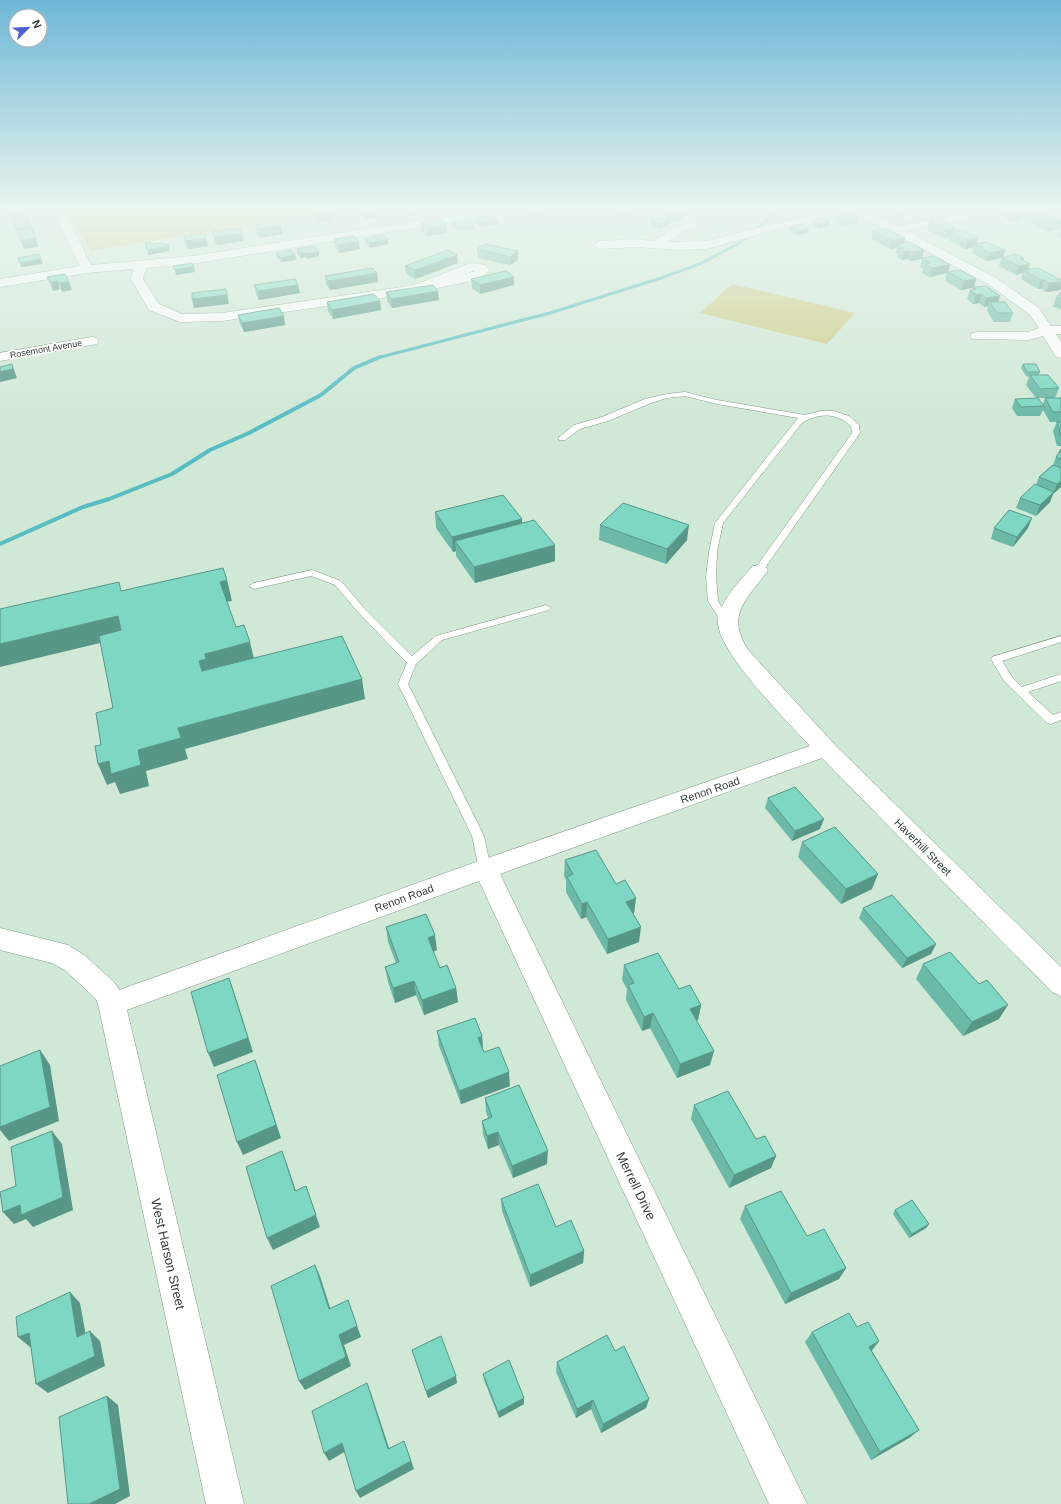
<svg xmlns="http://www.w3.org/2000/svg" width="1061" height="1504" font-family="Arial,sans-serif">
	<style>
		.green { fill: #cecb86 }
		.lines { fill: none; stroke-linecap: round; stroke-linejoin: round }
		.stream-far1 { stroke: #58bcc1; stroke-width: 3 }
		.stream { stroke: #58bcc1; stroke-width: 4 }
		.lane-casing { stroke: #839988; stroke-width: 1 }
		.street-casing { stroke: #839988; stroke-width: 1 }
		.lane { fill: #fff; fill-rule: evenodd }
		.street { fill: #fff; fill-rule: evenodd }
		.wall { fill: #6cb9a7 }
		.shaded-wall { fill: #589688 }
		.building { fill: #7dd7c2; stroke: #589688 }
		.labels { text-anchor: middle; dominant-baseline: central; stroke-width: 3.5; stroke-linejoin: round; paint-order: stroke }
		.far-street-label { font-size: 9px; fill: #323b34; stroke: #fff }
		.street-label { font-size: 11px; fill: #323b34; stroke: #fff }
		.near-street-label { font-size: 13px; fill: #323b34; stroke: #fff }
	</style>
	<rect width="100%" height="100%" fill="#d0e8d6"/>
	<path class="green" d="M67 208H353L91 251Z
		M732 284 855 313 827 344 700 313Z"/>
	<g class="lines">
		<path class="stream-far1" d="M377 358 550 313 661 278 702 263 741 242 782 208"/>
		<path class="stream" d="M0 544 83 507 109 499 172 474 210 450 249 433 321 395 354 368 380 357"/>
		<g class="lane-casing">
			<path id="lane" d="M685 392 717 400 805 415 821 411H834L849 416 859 425 860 433 762 572 759 573 754 570 852 433 851 426C837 412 818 413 802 423L723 523 717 552 716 577 718 601 732 624 727 627 724 626 708 601 706 577 709 552 715 523 798 418 717 404 685 396 667 398 651 403 608 421 580 429 565 440H559L558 438 574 425 602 417 645 399 667 394Z
				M312 570 341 581 363 607 412 656 436 636 546 605 551 608 549 610 442 640 416 664 408 684 484 836 491 869 489 872 485 874 481 872 479 869 472 836 398 684 407 663 357 611 335 585 311 576 254 589 249 586 254 583Z
				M1061 636V642L1002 661 1012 677 1022 687 1061 674V681L1028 692 1053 715 1061 712V720L1051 724 1047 723 1004 681 991 659 992 657Z"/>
		</g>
		<g class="street-casing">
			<path id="street" d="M52 208H63L91 265 192 256 500 208H524L518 211 192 264 146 268 143 279 159 304 182 314 222 313 402 287 417 284 468 264 472 263 486 265 490 271 477 280 402 295 222 321 180 322 149 310 131 279 133 269 87 273 0 287V279L80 266ZM473 271H475L460 276Z
				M848 208H862L897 226 991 208H1010L1009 210 1005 211 907 231 996 278 1039 308 1051 326H1061V334H1056L1061 342V358L1056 357 1043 336 1029 340 972 339 970 336 972 333 977 332H1028L1039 328 1029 314 988 284 854 213 763 233 707 249 680 250 634 247 600 249 596 247 594 245 596 243 600 241 634 239 653 241 675 227 694 221 698 222 700 224 698 226 683 231 668 242 707 241 761 227Z
				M1029 208H1043L1061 215V222L1031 210Z
				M92 337 97 338 99 341 97 344 0 361V353Z
				M759 565 765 566 768 570C748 599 724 614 749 651L836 746 1061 967V996L1052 992 822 758 500 874 807 1504H769L479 881 127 1010 244 1504H206L98 1004 96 999 66 971 52 963 0 950V928L68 945 84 955 115 983 119 990 476 862 810 746C789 723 715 650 718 620 721 599 740 581 753 566Z"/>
		</g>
		<use href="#lane" class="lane"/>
		<use href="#street" class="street"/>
	</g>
	<path class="wall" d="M357 208H375L376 209 377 217 364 219 357 211Z
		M403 208H426V212L408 215 403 211Z
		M551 208H573V211L556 214 551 210Z
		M616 208 631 211V215L621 216 615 212Z
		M889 208H908L910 209 909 213 898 215 889 211Z
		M1012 208H1033L1037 214 1061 221V224L1059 229 1047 232 1030 223 1032 219 1025 220 1020 218V220L1010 221 1004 218 1006 214 1010 213Z
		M528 209 547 211V215L532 217 528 213Z
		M684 213V218L676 222 665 219V215Z
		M316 214H332L333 221 317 222Z
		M835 216 859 218 858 223 842 225 835 220Z
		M475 218 498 220V224L481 227 476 222Z
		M650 221 669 225 659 229 650 226Z
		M812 221 829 226 818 229 811 225Z
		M929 221 954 226V227L956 228 955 232 978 238 976 244 1005 250 1003 257 1023 261 1030 264 1028 270 1061 280V287L1060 290 1046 292 1041 289H1038L1021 279 1023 273 1016 275 999 266 1001 258 987 261 972 253 974 247 965 249 950 241V237L944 238 927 230Z
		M451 222 474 226V230L457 231 452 226Z
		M421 223 447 233 427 236 421 231Z
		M255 225H281L283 234 260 238 256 233Z
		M789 227 808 233 797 235 788 231Z
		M1061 229V237L1059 236Z
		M873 231 905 238 903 243 924 250 922 259 910 261 908 259 902 260 897 257 898 254 896 253 897 248 890 249 871 239Z
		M212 232 244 241 217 245 214 240Z
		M184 236 208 246 188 249 185 244Z
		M334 239 360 249 340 253 335 248Z
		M365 239 388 240V244L370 248 365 243Z
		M297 249 319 256 307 259 305 257 301 258 297 254Z
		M477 249 518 251V260L510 265 478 258Z
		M276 253 295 255 296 260 281 262 277 257Z
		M922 258 948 272 976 279 974 287 1000 296 998 302 1013 313 1010 322H994L987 311 988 306 984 307 979 303 973 304 967 299 970 290H972L973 288 961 290 945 281 947 273 930 277 922 273 923 269 920 267Z
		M458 263 415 279 406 274 405 266Z
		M377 273 378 282 330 290 326 284 325 276Z
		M471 279 514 285 480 294 472 288Z
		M254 285H298L300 293 259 300 256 294Z
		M386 292 439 300 392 308 387 301Z
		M1061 293V309L1053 307 1056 298Z
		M380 301 381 310 333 319 328 311 327 302Z
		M238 315 285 325 244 332 240 324Z
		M1023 364 1040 372 1039 375 1059 388 1055 398H1061V446H1057L1053 431 1057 422H1050L1043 410 1040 416H1017L1012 408 1015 399 1043 404 1045 398H1036L1026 385 1029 377 1026 376 1021 368Z
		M1061 449V487L1053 494 1050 502 1036 516 1016 508 1020 498 1036 485 1039 477 1053 465 1056 457Z
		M435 512 522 519V523L555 561 475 583 456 556V551L453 552 436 528Z
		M600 525 687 540 666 564 599 540Z
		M994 528H1028L1013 547 991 539Z
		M768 798 820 829 792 841 765 808Z
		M802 842 872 889 841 904 798 857Z
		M565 860 616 884 636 898 634 913H633L639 942 607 954 586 917 581 919 566 892V880L564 876Z
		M863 908 936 944 931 954 902 968 859 918Z
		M386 927 437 950 433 952 440 968 456 988 458 1002 424 1015 416 995 395 1003 388 982 385 967 396 963 388 942Z
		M923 964 999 1019 963 1036 916 979Z
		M624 965 679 989 701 1005 698 1020H696L710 1065 677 1078 650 1028 642 1031 626 1000 627 989 622 980Z
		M437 1031 482 1036 483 1049 484 1052 510 1086 461 1104 439 1046Z
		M485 1098 547 1164 513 1178 499 1145 488 1149 483 1134 482 1121 488 1118 486 1112Z
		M694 1105 756 1139 776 1156 771 1168 729 1188 691 1119Z
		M501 1199 556 1227 584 1251 583 1263 530 1287 502 1211Z
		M745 1206 846 1268 839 1279 785 1304 740 1219Z
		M895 1210 929 1224 926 1228 909 1238 893 1214Z
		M857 1327 879 1341 872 1351 919 1430 909 1438 871 1460 805 1342 812 1332Z
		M412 1350 457 1383 428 1398Z
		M615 1351 649 1399 646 1408 601 1433 591 1409 576 1418 556 1372 557 1362Z
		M483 1374 524 1398V1404L499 1418 484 1380Z"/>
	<path class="shaded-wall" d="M17 208H28L30 214 13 217 10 209Z
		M407 208H426V212L408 215Z
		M570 208H573V211L556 214V210Z
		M376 209 377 217 364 219 363 211Z
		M910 209 909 213 898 215 899 211Z
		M1039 210 1037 217 1033 215 1032 219 1025 220 1028 212Z
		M547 211V215L532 217V213Z
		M631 211V215L621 216V212Z
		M684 213V218L676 222V218Z
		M1021 216 1020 220 1010 221 1012 217Z
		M859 218 858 223 842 225 843 221Z
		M498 220V224L481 227V223Z
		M670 221 669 225 659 229 660 225Z
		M1061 221V224L1059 229 1047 232 1050 223Z
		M830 222 829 226 818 229 819 224Z
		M281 225 283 234 260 238 259 229Z
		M447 225V233L427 236V228Z
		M31 226 34 234 19 237 16 228Z
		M952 226H954L953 229 956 228 954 233 952 232 950 237 944 238 947 230Z
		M809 229 808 233 797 235V231Z
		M242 233 244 241 217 245 215 237Z
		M36 238 38 247 24 249 21 241Z
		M206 238 208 246 188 249 186 241Z
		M905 238 903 247 898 244 897 248 890 249 892 241Z
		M978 238 976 245 975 244 974 247 965 249 967 240Z
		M388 240V244L370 248 369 243Z
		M359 241 360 249 340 253 338 245Z
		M169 246 170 251 148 255 147 250Z
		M924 250 922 259 910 261 912 252Z
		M1005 250 1003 258H1001L987 261 990 253Z
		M518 251V260L510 265V257Z
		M910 251 908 259 902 260 904 252Z
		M319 252V256L307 259 306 254Z
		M300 253H305V257L301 258Z
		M295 255 296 260 281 262V258Z
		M457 255 458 263 415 279V270Z
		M1024 258 1022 266 1030 264 1027 272 1024 270 1023 273 1016 275 1020 259Z
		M41 259 43 264 21 267 20 263Z
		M950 265 948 272 947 273 930 277 932 268Z
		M194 267 195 272 176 275 175 270Z
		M377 273 378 282 330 290 329 281Z
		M514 277V285L480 294V285Z
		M976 279 974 287 961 290 964 281Z
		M1041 280H1044L1041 289H1038Z
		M58 281 60 289 53 291 50 282Z
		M69 282 72 290 62 292 59 283Z
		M1061 282V287L1060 290 1046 292 1049 283Z
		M298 285 300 293 259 300 258 291Z
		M226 289 229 304 194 308 192 299Z
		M438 291 439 300 392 308 391 299Z
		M982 294 979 303 973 304 976 295Z
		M1000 296 997 305 990 302 988 306 984 307 986 298Z
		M380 301 381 310 333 319 332 310Z
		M284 316 285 325 244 332 242 323Z
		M12 364 17 378 0 382V372Z
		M1061 481V487L1053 494 1050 502 1036 516 1040 505 1054 492 1057 484Z
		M1032 518 1028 528 1013 547 1017 537Z
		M522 519V534L455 541 456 551 453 552 452 537Z
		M689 525 687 540 666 564 667 549Z
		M555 545V561L475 583 474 567Z
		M227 580 232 601 226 602 220 582Z
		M118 616 125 637 0 667V644Z
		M250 642 255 663 205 682 199 661 205 654Z
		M362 679 365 699 185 749 188 759 146 771 149 786 120 794 115 782 107 785 98 764 138 750 178 728Z
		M824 819 820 829 792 841 795 831Z
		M878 874 872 889 841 904 846 889Z
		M636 898 634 913 624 917 626 902Z
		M587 902 586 917 581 919 582 904Z
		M641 927 639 942 607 954 608 939Z
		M435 935 437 950 430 953 428 938Z
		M936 944 931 954 902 968 907 958Z
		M229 978 234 992 253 1052 214 1067 208 1053Z
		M414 981 416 995 395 1003 393 988Z
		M456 988 458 1002 424 1015 422 1000Z
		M701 1005 698 1020 687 1024 690 1009Z
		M1008 1005 999 1019 963 1036 972 1022Z
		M653 1013 650 1028 642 1031 644 1017Z
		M482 1036 483 1050 478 1038Z
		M40 1050 50 1065 59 1121 9 1141 0 1130V1127Z
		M714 1051 710 1065 677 1078 680 1064Z
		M255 1060 260 1074 281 1138 243 1155 237 1142Z
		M509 1072 510 1086 461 1104 459 1091Z
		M52 1131 62 1144 73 1210 33 1227 26 1219 14 1224 3 1212Z
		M498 1132 499 1145 488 1149 487 1136Z
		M282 1151 287 1164 300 1203 295 1191Z
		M548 1151 547 1164 513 1178 512 1166Z
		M776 1156 771 1168 729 1188 734 1175Z
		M306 1186 320 1227 273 1250 267 1238Z
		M929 1224 926 1228 909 1238 912 1234Z
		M584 1251 583 1263 530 1287V1275Z
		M315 1265 320 1276 334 1320 329 1309Z
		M846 1268 839 1279 785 1304 791 1293Z
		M70 1292 80 1303 88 1347 77 1337Z
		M348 1300 361 1337 344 1345 351 1366 305 1390 299 1381 339 1335Z
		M90 1331 100 1341 105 1366 48 1393 36 1384Z
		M29 1333 41 1343 30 1347 18 1337Z
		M879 1341 871 1351 869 1347Z
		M456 1376 457 1383 428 1398 426 1391Z
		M367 1383 371 1393 392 1457 388 1449Z
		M107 1396 118 1405 130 1496 115 1504H89Z
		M524 1398V1404L499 1418 498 1412Z
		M649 1399 646 1408 601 1433 603 1424Z
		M593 1400 591 1409 576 1418 577 1409Z
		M919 1430 909 1438 871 1460 880 1452Z
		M404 1441 414 1469 360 1498 356 1491Z
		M342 1443 346 1451 329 1461 324 1453Z"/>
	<path class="building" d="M360 208H375L376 209 363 211Z
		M539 208H543L547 211 532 213 528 209Z
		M553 208H570L556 210Z
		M616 208H626L631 211 621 212Z
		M891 208H908L910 209 899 211Z
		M1018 208H1033L1039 210 1028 212Z
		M673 211 684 213 676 218 665 215Z
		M329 213V215L332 214 333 217 316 218V214Z
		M1015 213 1021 216 1012 217 1006 214Z
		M1045 213 1061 221 1050 223 1033 215Z
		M851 214 859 218 843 221 835 216Z
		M492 215 498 220 481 223 475 218Z
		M28 217 31 226 16 228 12 219Z
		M660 218 670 221 660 225 650 221Z
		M822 218 830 222 819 224 812 221Z
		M441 219 447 225 427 228 421 223Z
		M466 219 474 226 457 227 451 222Z
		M941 219 954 226H952L956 228 947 230 929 221Z
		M277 221 281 225 259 229 255 225Z
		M800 224 809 229 797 231 789 227Z
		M32 228 36 238 21 241 17 231Z
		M239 228 242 233 215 237 212 232Z
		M885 228 905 238 892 241 873 231Z
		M963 230 978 238 967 240 952 232Z
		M204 233 206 238 186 241 184 236Z
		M383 235 388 240 369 243 365 239Z
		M354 236 359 241 338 245 334 239Z
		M151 242V244L162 243 163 245 168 244 169 246 147 250 145 243Z
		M910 242 924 250 912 252 910 251 904 252 899 249 904 248 898 244Z
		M986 242 1005 250 990 253 975 244Z
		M485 244 518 251 510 257 477 249Z
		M314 246 319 252 306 254 305 253H300L297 249Z
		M291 250 295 255 281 258 276 253Z
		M448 250 457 255 415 270 405 266Z
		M39 254 41 259 20 263 18 258Z
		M1016 254 1024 258 1020 259 1030 264 1019 266 1002 258Z
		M934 256 950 265 932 268 925 264 931 263 922 258Z
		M192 263 194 267 175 270 173 266Z
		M372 268 377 273 329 281 325 276Z
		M1038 268 1061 280V282L1049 283 1044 280H1041L1024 270Z
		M960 270 976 279 964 281 948 272Z
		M506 271 514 277 480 285 471 279Z
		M65 274 69 282 59 283 58 281 50 282 47 277Z
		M295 279 298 285 258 291 254 285Z
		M433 285 438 291 391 299 386 292Z
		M986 286 1000 296 986 298 982 294 976 295 970 290 976 289 973 287Z
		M226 289 227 295 192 299V293Z
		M1061 293V299L1056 298 1061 292Z
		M374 294 380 301 332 310 327 302Z
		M990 302H1005L1013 313H997Z
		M279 308 284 316 242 323 238 315Z
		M12 364 13 369 0 372V367Z
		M1023 364H1036L1040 372H1027Z
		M1030 375H1048L1059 388 1040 389Z
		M1038 398 1044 406 1021 407 1015 399Z
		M1045 398H1061V412H1053Z
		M1057 422H1061V436Z
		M1061 449V459L1056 457Z
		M1053 465 1061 468V481L1057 484 1039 477Z
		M1035 484 1054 492 1040 505 1020 498Z
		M503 495 522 519 452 537 435 512Z
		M623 503 689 525 667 549 600 525Z
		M1009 510 1032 518 1017 537 994 528Z
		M534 520 555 545 474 567 455 541Z
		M223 568 227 580 220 582 236 627 244 625 250 642 205 654 206 659 199 661 202 671 342 636 362 679 178 728 181 738 138 750 141 765 111 774 109 761 98 764 95 746 101 745 96 713 113 708 99 636 121 630 118 616 0 644V609L119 582 121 591Z
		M795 787 824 819 795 831 768 798Z
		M835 827 878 874 846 889 802 842Z
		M596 850 616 884 625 880 636 898 626 902 641 927 608 939 587 902 582 904 567 877 573 874 565 860Z
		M892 895 936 944 907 958 863 908Z
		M426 914 435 935 428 938 440 968 447 965 456 988 422 1000 414 981 393 988 385 967 399 962 386 927Z
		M950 952 979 984 987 980 1008 1005 972 1022 923 964Z
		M658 953 679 989 690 985 701 1005 690 1009 714 1051 680 1064 653 1013 644 1017 628 985 634 983 624 965Z
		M229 978 248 1038 208 1053 191 992Z
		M475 1018 482 1036 478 1038 484 1052 499 1047 509 1072 459 1091 437 1031Z
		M40 1050 50 1107 0 1127V1066Z
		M255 1060 276 1125 237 1142 217 1075Z
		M519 1085 548 1151 512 1166 498 1132 487 1136 482 1121 492 1117 485 1098Z
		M728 1091 756 1139 765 1136 776 1156 734 1175 694 1105Z
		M52 1131 63 1197 21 1215 20 1205 3 1212 0 1192 16 1186 11 1147Z
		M282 1151 295 1191 306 1186 316 1215 267 1238 246 1167Z
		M538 1184 556 1227 571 1220 584 1251 530 1275 501 1199Z
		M781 1191 807 1236 824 1229 846 1268 791 1293 745 1206Z
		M912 1200 929 1224 912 1234 895 1210Z
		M315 1265 329 1309 348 1300 357 1326 339 1335 346 1357 299 1381 271 1286Z
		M70 1292 77 1337 90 1331 95 1356 36 1384 29 1333 18 1337 16 1317Z
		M849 1313 857 1327 868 1322 879 1341 869 1347 919 1430 880 1452 812 1332Z
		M607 1335 615 1351 624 1346 649 1399 603 1424 593 1400 577 1409 557 1362Z
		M441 1336 456 1376 426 1391 412 1350Z
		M509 1360 524 1398 498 1412 483 1374Z
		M367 1383 388 1449 404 1441 411 1461 356 1491 342 1443 324 1453 312 1411Z
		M107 1396 120 1489 89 1504H68L59 1417Z"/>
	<linearGradient id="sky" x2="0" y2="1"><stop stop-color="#6eb7d8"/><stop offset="0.5" stop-color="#eaf5ed"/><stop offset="1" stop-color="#eaf5ed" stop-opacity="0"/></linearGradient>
	<rect width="1061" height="418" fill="url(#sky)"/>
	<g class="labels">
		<g class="far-street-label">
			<text transform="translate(46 349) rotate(-10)">Rosemont Avenue</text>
		</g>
		<g class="street-label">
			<text transform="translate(710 790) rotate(-19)">Renon Road</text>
			<text transform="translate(923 847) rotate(45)">Haverhill Street</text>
			<text transform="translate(404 898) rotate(-20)">Renon Road</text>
		</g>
		<g class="near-street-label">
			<text transform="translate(636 1186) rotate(64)">Merrell Drive</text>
			<text transform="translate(168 1254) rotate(77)">West Harson Street</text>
		</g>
	</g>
	<g transform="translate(28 28) rotate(66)"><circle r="19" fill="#ffffff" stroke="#adb1ae"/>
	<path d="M0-3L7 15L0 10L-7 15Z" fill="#4c60d5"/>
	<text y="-6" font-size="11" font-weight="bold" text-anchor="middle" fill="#323b34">N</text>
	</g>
</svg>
